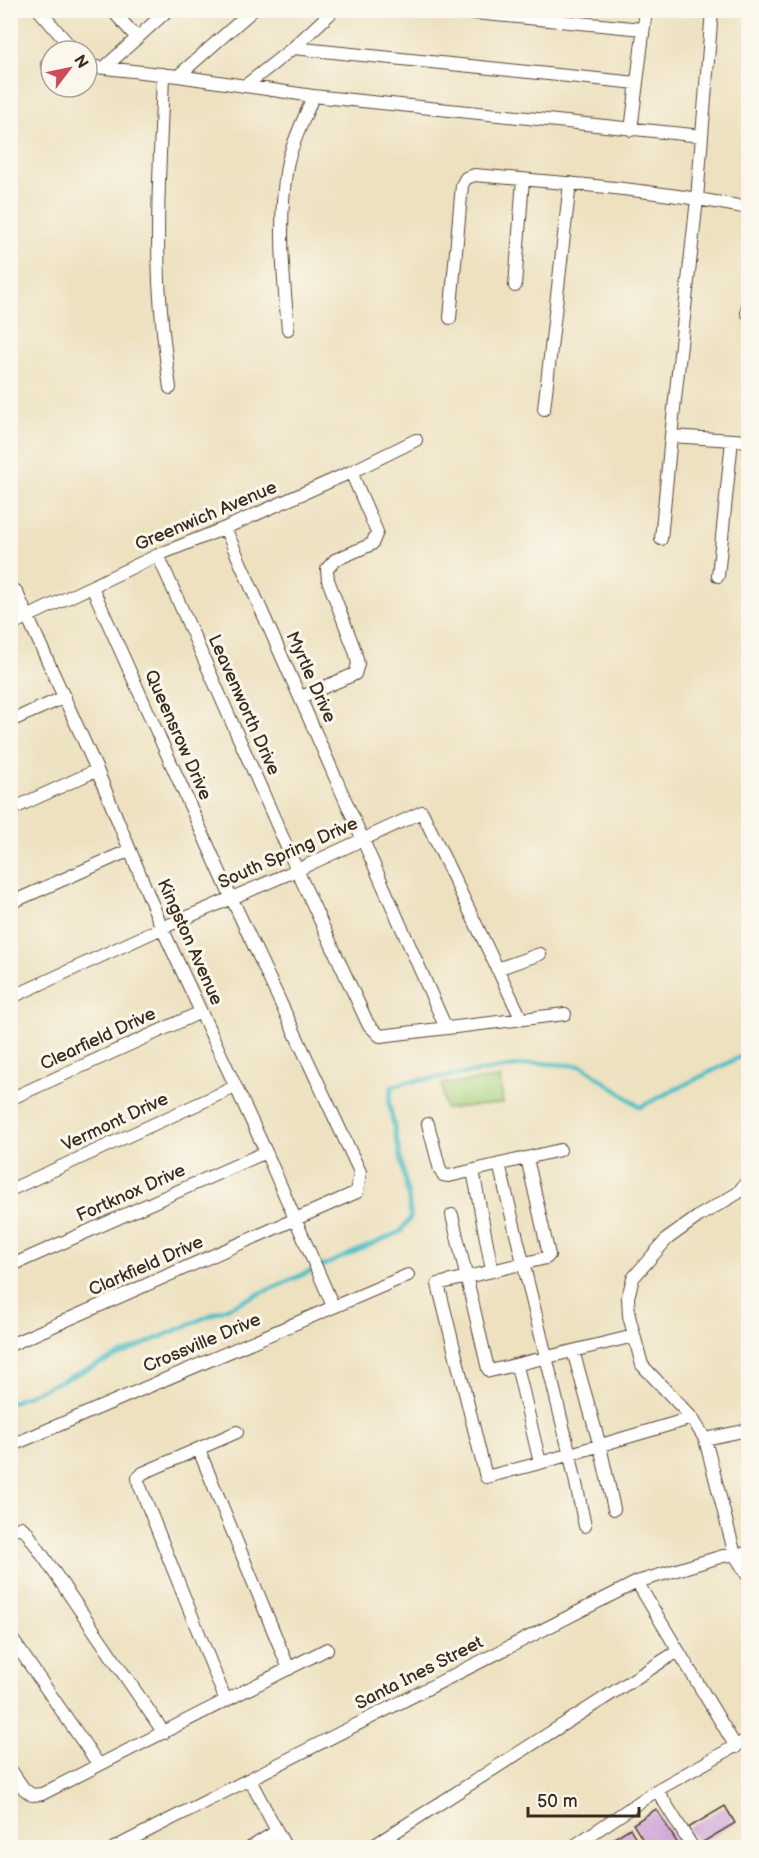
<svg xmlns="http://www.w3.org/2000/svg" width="759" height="1858" font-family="'Balsamiq Sans',sans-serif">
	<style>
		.green { fill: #a6d380; stroke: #707e4f; stroke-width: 1.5 }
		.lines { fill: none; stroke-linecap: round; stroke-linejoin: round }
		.stream { stroke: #50bfc5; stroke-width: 4.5 }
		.building { fill: #d1abd8 }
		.minor-casing { stroke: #564536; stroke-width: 14 }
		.minor { stroke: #fff; stroke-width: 12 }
		.labels { text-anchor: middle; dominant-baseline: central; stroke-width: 6; stroke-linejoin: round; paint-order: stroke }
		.street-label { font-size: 18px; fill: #3b2a1e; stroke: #fbf7ec }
	</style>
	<rect width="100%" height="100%" fill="#fbf7ec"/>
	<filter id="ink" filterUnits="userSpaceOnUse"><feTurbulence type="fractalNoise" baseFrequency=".0167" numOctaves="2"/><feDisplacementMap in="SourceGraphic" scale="12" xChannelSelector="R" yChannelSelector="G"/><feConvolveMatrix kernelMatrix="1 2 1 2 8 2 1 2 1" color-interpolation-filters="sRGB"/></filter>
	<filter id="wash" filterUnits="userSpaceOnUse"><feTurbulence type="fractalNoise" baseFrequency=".008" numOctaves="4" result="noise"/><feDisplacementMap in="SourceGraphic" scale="24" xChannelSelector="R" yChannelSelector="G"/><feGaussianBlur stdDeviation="1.35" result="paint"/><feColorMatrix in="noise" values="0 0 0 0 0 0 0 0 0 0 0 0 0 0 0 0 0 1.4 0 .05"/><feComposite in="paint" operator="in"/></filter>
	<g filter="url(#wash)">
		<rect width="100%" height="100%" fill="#ede1c0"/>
		<path class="green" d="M500 1078 503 1103 445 1109 442 1084Z"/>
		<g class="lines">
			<path class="stream" d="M10 1403 400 1232 411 1217 408 1195 389 1102 392 1086 408 1082 538 1063 583 1066 640 1107 748 1053"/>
		</g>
		<g id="blocks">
			<path class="building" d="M725 1806 735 1823 698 1845 688 1828Z
				M656 1809 678 1844 672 1848H648L633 1824Z
				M630 1828 635 1837 616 1848 611 1840Z"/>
		</g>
	</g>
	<g filter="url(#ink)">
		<use href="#blocks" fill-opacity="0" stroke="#564536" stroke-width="1.5"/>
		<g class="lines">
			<g class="minor-casing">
				<path id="minor" d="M39 10 74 51
					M112 10 137 38
					M442 10 643 29
					M293 48 637 83
					M47 64H51
					M87 66 178 76 313 96 702 136
					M105 67 168 10
					M163 74C161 143 156 213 159 282 161 318 165 353 170 388
					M178 76 253 10
					M245 86 293 48 334 10
					M631 130 646 10
					M515 286 523 179
					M747 313 748 304
					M450 318 462 185 466 178 475 175C566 183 659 190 748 208
					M288 329C283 275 278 220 287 166 291 144 305 118 313 96
					M544 409 570 183
					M671 436 748 441
					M225 528C300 694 371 862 446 1028
					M661 539 671 436 697 199 712 10
					M158 555 297 870 368 1024 380 1036 565 1014
					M718 576 732 440
					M16 591 97 770 162 928 266 1152 333 1306
					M10 625 158 555 225 528 351 472 416 440
					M301 697 355 674 358 664 355 651 328 580 327 569 335 560 372 544 377 532 351 472
					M10 721 65 697
					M10 810 97 770
					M10 903 130 850
					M497 969 540 954
					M10 998 162 928 297 870 422 812 521 1018
					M10 1099 201 1012
					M428 1124 440 1170 443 1175 449 1176 560 1150
					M527 1158 549 1255 546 1258 438 1284 486 1477 540 1463 692 1418
					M499 1164 570 1455 585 1526
					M473 1171 492 1270
					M748 1180 738 1193 699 1216 667 1239 633 1278 628 1297 629 1316 642 1365 692 1418 705 1439 735 1555 748 1576
					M10 1190 235 1087
					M452 1215 488 1369 490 1371 634 1336
					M10 1266 266 1152
					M10 1345 357 1192 360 1172 231 897 92 587
					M573 1351 600 1446 614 1509
					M517 1366 540 1463
					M705 1439 748 1430
					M10 1446 408 1275
					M199 1450 289 1669
					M10 1530 21 1527 26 1531 164 1733
					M637 1582 736 1747
					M10 1636 99 1765
					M226 1701 139 1484 138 1478 143 1473 237 1432
					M10 1769 24 1789 32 1795 42 1794 327 1649
					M250 1780 286 1848
					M657 1790 693 1848
					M114 1848 637 1582 723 1556 748 1553
					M250 1848 277 1831
					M370 1848 678 1651
					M571 1848 657 1790 748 1739"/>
			</g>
			<use href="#minor" class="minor"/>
		</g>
	</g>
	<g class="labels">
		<g class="street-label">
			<text transform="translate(206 516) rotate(-23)">Greenwich Avenue</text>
			<text transform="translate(311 677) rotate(66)">Myrtle Drive</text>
			<text transform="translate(244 705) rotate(66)">Leavenworth Drive</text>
			<text transform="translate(178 735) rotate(66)">Queensrow Drive</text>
			<text transform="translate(288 853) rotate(-24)">South Spring Drive</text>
			<text transform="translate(190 942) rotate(66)">Kingston Avenue</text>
			<text transform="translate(98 1039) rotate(-25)">Clearfield Drive</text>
			<text transform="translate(115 1122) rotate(-25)">Vermont Drive</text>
			<text transform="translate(131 1193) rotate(-24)">Fortknox Drive</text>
			<text transform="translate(146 1266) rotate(-24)">Clarkfield Drive</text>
			<text transform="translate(202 1343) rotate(-23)">Crossville Drive</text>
			<text transform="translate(419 1673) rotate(-27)">Santa Ines Street</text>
		</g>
	</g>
	<rect width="759" height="1858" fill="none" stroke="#fbf7ec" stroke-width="36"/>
	<g transform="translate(69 69) rotate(58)"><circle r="28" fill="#fbf7ec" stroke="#aea59a" stroke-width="1.5"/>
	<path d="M0-4.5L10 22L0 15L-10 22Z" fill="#d1495b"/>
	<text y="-9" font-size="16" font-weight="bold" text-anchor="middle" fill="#3b2a1e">N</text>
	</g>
	<path d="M528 1807v9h111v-9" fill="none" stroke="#3b2a1e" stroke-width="3"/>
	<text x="537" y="1807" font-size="18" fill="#3b2a1e" stroke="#fbf7ec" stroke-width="4.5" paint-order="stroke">50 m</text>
</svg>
